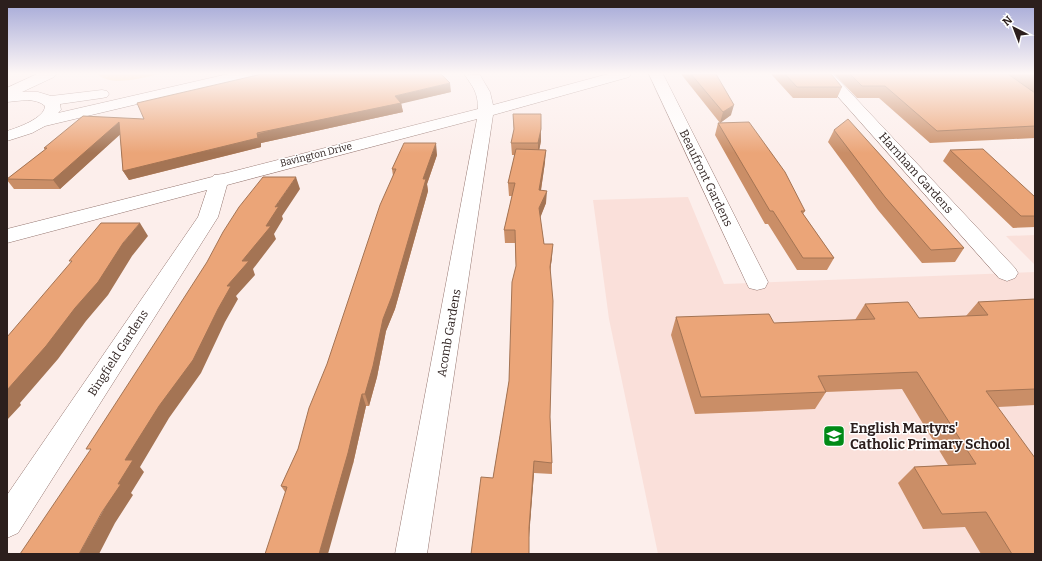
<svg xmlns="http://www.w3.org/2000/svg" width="1042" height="561" font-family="Bitter,serif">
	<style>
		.built { fill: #fae0da }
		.green { fill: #fad9ab }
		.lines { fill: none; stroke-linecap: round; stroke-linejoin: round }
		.minor-casing { stroke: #967771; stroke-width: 1 }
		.primary-casing { stroke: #967771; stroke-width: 1 }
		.minor { fill: #fff; fill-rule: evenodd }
		.primary { fill: #fff; fill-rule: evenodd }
		.wall { fill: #ca8e67 }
		.shaded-wall { fill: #a47454 }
		.building { fill: #eba578; stroke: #a47454 }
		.labels { text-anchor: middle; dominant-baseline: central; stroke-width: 3; stroke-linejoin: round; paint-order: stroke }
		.far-street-label { font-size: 10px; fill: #2c1f1d; stroke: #fff }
		.street-label { font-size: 12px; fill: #2c1f1d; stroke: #fff }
		.near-poi-label { font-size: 14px; font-weight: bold; fill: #2c1f1d; stroke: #fff; text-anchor: start }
	</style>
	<rect width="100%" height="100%" fill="#fceeeb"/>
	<path class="built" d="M688 197 724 284 1035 272V554H658L609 319 593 200Z
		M1035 235V265L1006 236Z"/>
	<path class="green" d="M98 74H159C144 78 109 87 98 74Z"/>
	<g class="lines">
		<g class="minor-casing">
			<path id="minor" d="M464 74 480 75 490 92 493 105 608 74H631L629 77 493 115 427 554H395L477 119 227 185 218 217 18 533 7 538V495L198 217 207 190 7 243V229L212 177 214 175 223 174 478 109C478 92 473 87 464 74Z
				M649 74H663L768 282 765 288 757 290 749 288 746 282Z
				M818 74H833L1015 268 1018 273 1015 278 1007 281 999 278Z"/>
		</g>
		<g class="primary-casing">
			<path id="primary" d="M37 74H56L54 77 22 92H38L51 96 102 90 107 91 109 94 107 97 102 98 60 104 61 110 58 113 228 74H253L251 77 45 126 32 133 7 141V131C17 128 45 118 45 106 35 97 20 101 7 102V88Z"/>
		</g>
		<use href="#minor" class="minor"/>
		<use href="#primary" class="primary"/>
	</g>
	<path class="wall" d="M681 74H716L731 115 720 123Z
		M771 74H831L842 87 837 98H793Z
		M834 74H1035V138L930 143 879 98H857Z
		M451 92 401 103 403 112 261 143V147L129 180 123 171 120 134 60 189H14L7 180V179L45 150 44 148 144 119Z
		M513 114 541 129V141L539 150 545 162 541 190 546 203 540 217 544 244 552 257 550 271V417L552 463V474L534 473 529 534 493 478 509 381 516 266 515 243H505L504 230 512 196H509L508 183 515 155H512L511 143 514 131Z
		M718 123 805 211 803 214 834 258 827 270H797L768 224H765L715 135Z
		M834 130 964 248 955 262 922 263 878 210 828 142Z
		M950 150 1035 197V227L1013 228 943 161Z
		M437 155 427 184 428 191 395 309 386 331 377 377 369 406H366L353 464 285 492 281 486 298 449 393 176 392 169Z
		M1035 299V405L998 407 1035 554H981L965 527 923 529 898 483 914 467 948 465 902 389 826 392 815 409 695 414 671 335 676 317 774 323 855 320 865 304 919 318 966 316 978 302Z"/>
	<path class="shaded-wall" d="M450 83 451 92 400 104 401 103 403 112 261 143V147L129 180 123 171 395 96Z
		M734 105 731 115 720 123 723 112Z
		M119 122 124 131 60 189 53 180Z
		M541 129V141L538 156V143Z
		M436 143 437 155 427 184 428 191 395 309 386 331 377 377 369 406 365 394 383 319 423 179Z
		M546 150 545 162 539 203V190Z
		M296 177 300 189 282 216 283 219 274 234 276 239 253 269 255 275 236 296 238 299 225 322 201 373 169 418 140 467 144 472 131 493 133 495 115 523 99 554H79L118 484 125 460 227 286 242 261 266 226 275 207Z
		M547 191 546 203 539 221V208Z
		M140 223 148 236 132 256 108 295 86 321 58 359 20 403 21 405 7 420V390L123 243Z
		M553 244 552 257 549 280 550 267Z
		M362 394 366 406 353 464 328 554H319Z
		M534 461V473L529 538V528Z"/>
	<path class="building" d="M262 74H441L450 83 395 96 401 103 257 133 258 138 123 171 119 122 53 180 7 179 47 148H44L83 116 144 119 137 103Z
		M691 74H716L734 105 723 112Z
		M785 74H831L842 87H797Z
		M850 74H1008L1035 93V126L937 131 885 86H862Z
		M1031 74H1035V77Z
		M513 114H541V129L538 143H511L514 129Z
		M848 119 964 248 931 250 885 197 834 130Z
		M749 122 785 172 805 211H801L834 258H803L773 211H770L718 123Z
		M404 143H436L423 179H426L392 296 383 319 373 366 365 394H362L348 453 319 554H265L287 487 281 486 298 449 309 408 327 364 380 205 396 169H392Z
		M516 149 546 150 539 190 547 191 539 208 544 244H553L550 267 553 301 550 417 552 463 534 461 529 528V554H471L481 477 493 478 509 381 512 282 516 266 515 230H504L515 183H508Z
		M983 149 1035 197V216H1021L950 150Z
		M263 177H296L275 207 279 206 266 226H271L242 261H249L227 286H231L218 309 193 360 159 406 125 460H133L118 484H121L102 512 79 554H20L91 449H86L160 335 207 262 223 232 239 207Z
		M101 223H140L123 243 98 282 75 308 46 346 7 390V337L72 261H69Z
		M1035 299V389L986 391 1035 458V554H1012L986 512 942 514 914 467 976 464 917 372 818 376 826 392 701 397 676 317 769 314 774 323 875 319 865 304 908 302 919 318 988 315 978 302Z"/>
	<linearGradient id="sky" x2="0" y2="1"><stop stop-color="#a4a8d7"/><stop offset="0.48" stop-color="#fef7f6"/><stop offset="1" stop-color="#fef7f6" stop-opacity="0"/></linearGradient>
	<rect width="1042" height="153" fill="url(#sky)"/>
	<defs>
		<g id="school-square" transform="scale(1.15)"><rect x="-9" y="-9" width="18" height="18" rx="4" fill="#008a16" stroke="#fff"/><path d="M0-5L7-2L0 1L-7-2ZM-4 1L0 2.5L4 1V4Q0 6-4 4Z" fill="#fff"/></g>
	</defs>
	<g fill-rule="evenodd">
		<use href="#school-square" x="834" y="436"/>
	</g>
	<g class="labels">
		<g class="far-street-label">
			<text transform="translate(316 155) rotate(-14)">Bavington Drive</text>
		</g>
		<g class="street-label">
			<text transform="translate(916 173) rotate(48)">Harnham Gardens</text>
			<text transform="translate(706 178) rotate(64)">Beaufront Gardens</text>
			<text transform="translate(449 333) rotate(-80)">Acomb Gardens</text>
			<text transform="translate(118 353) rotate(-57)">Bingfield Gardens</text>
		</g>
		<g class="near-poi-label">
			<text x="850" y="428">English Martyrs'<tspan x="850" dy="16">Catholic Primary School</tspan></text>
		</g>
	</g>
	<rect width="1042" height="561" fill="none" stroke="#2c1f1d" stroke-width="16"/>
	<g transform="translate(1014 28) rotate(318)" stroke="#ffffff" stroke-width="3" paint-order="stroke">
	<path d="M0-3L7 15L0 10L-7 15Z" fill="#2c1f1d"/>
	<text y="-6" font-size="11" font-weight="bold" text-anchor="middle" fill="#2c1f1d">N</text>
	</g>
</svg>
